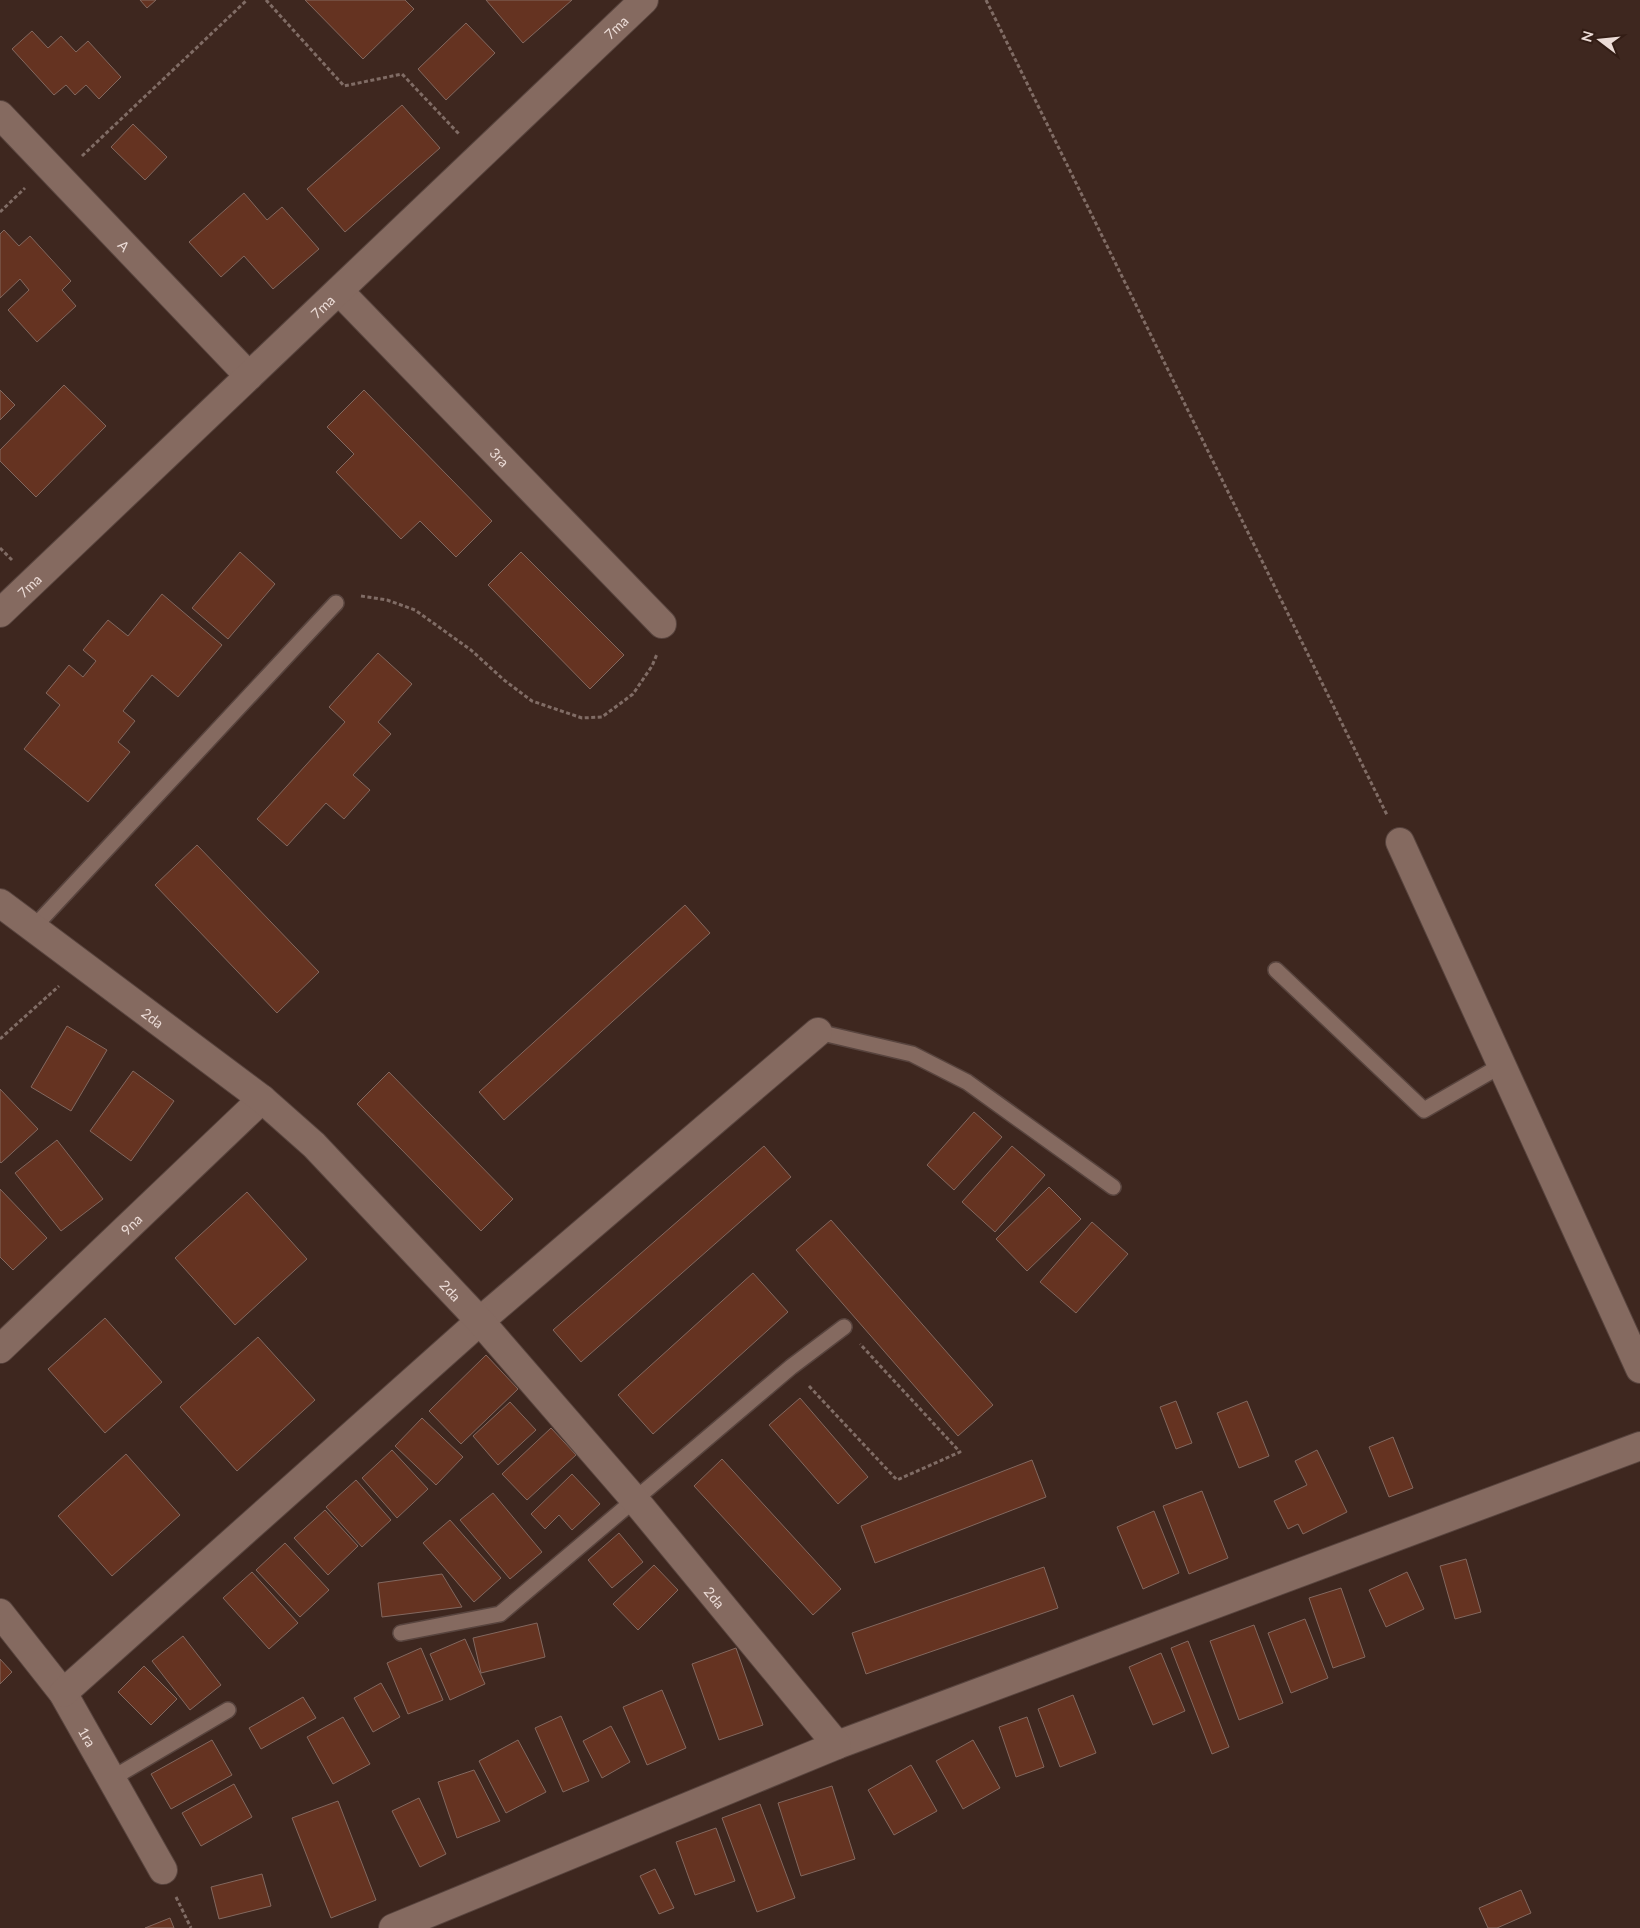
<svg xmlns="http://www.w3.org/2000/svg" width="1640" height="1928" font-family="Lato,sans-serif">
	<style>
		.building { fill: #653321; stroke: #83685f }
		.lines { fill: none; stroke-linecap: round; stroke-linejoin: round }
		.lane-casing { stroke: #58443e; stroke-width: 18 }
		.street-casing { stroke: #58443e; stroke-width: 30 }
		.secondary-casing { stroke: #58443e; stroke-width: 30 }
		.path { stroke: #806c65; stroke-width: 3; stroke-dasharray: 4 2.5; stroke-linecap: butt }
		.lane { stroke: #856a60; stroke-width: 15 }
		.street { stroke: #856a60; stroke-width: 28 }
		.secondary { stroke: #856a60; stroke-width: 28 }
		.labels { text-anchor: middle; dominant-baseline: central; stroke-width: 4; stroke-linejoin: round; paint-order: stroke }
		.street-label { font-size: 14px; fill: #ecdcd7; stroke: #331d15 }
	</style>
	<rect width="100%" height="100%" fill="#3e271f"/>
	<path class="building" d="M140 0H156L147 8Z
		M305 0H405L414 9 363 59Z
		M486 0H572L523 43Z
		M466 23 495 53 446 100 418 69Z
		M32 31 48 48 61 36 76 52 88 41 121 77 99 99 86 85 75 95 66 85 54 95 12 49Z
		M402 105 440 148 345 232 307 189Z
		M133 124 167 157 145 180 111 147Z
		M244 193 267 220 282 207 319 249 273 289 244 256 221 277 189 242Z
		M4 230 19 246 30 236 71 281 62 290 76 306 37 342 8 310 29 290 20 279 0 298V234Z
		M64 385 106 426 36 497 0 461V450Z
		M0 390 15 405 0 420Z
		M364 390 492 521 456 557 420 521 401 539 336 472 354 454 327 427Z
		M240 552 275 584 228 639 192 608Z
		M521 552 624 655 590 689 488 585Z
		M162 594 222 645 178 697 152 675 123 711 135 721 118 742 130 752 88 802 24 749 60 705 46 693 69 665 83 677 96 661 83 650 108 620 128 636Z
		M378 653 412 684 378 722 391 734 353 775 370 790 344 819 326 803 287 846 257 819 345 722 329 707Z
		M197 845 319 972 277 1013 155 885Z
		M685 905 710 933 504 1120 479 1092Z
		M67 1026 107 1050 71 1111 31 1087Z
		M133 1071 174 1101 131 1161 90 1131Z
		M389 1072 513 1199 481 1231 357 1104Z
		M0 1089 38 1129 1 1163 0 1162Z
		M974 1112 1002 1137 954 1190 927 1165Z
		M57 1140 103 1199 61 1231 15 1173Z
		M764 1146 791 1177 581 1362 553 1330Z
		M1012 1146 1045 1175 995 1232 962 1202Z
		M1049 1187 1081 1219 1027 1271 996 1239Z
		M0 1189 47 1238 13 1270 0 1257Z
		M247 1192 307 1259 235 1325 175 1258Z
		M831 1220 993 1405 958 1436 796 1250Z
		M1092 1222 1128 1254 1076 1313 1040 1282Z
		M753 1273 788 1312 653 1434 618 1395Z
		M105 1318 162 1382 105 1433 48 1369Z
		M258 1337 315 1400 237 1471 180 1407Z
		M486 1355 518 1389 461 1444 429 1411Z
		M800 1398 868 1477 838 1504 769 1425Z
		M1176 1401 1192 1443 1176 1449 1160 1407Z
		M1247 1401 1269 1456 1239 1468 1217 1413Z
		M510 1402 536 1430 498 1465 473 1436Z
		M422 1418 463 1457 436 1485 395 1446Z
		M551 1428 576 1455 527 1500 502 1474Z
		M1393 1437 1413 1488 1389 1497 1369 1447Z
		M392 1450 428 1489 397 1518 362 1478Z
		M1317 1450 1347 1512 1303 1534 1298 1524 1288 1529 1274 1501 1307 1485 1295 1461Z
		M126 1454 180 1515 112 1576 58 1516Z
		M722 1459 841 1589 813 1615 694 1486Z
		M1032 1460 1046 1497 875 1563 861 1526Z
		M572 1474 600 1504 572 1530 559 1515 545 1529 531 1514Z
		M356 1480 391 1520 362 1547 326 1507Z
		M1202 1491 1228 1558 1189 1574 1163 1506Z
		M493 1493 542 1552 510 1579 460 1520Z
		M325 1510 358 1546 328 1575 294 1538Z
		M1154 1511 1179 1573 1143 1589 1117 1527Z
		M450 1520 501 1578 474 1602 423 1543Z
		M619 1533 643 1562 612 1588 588 1560Z
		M285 1543 329 1590 300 1617 256 1570Z
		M1466 1559 1481 1612 1455 1619 1440 1566Z
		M654 1565 678 1590 638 1630 613 1604Z
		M1044 1567 1058 1608 866 1674 852 1633Z
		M252 1572 298 1623 269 1649 223 1598Z
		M1407 1572 1424 1609 1386 1627 1369 1590Z
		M442 1574 462 1607 382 1617 378 1583Z
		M1341 1588 1365 1657 1333 1668 1309 1598Z
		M1305 1619 1328 1678 1291 1693 1268 1633Z
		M537 1623 545 1657 481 1673 473 1638Z
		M1254 1625 1283 1703 1239 1720 1210 1641Z
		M183 1636 221 1685 190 1710 152 1661Z
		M465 1639 485 1684 450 1700 430 1654Z
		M1188 1641 1229 1747 1212 1754 1171 1648Z
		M421 1648 443 1700 408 1714 387 1663Z
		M736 1648 763 1725 719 1740 692 1664Z
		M1161 1653 1185 1711 1153 1725 1129 1667Z
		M0 1659 12 1672 0 1684Z
		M144 1666 177 1699 151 1725 118 1692Z
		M381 1683 400 1717 373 1732 354 1698Z
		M662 1690 686 1748 647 1765 623 1707Z
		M1073 1695 1096 1753 1060 1767 1038 1709Z
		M303 1697 316 1718 261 1749 249 1728Z
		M561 1716 589 1781 563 1792 535 1728Z
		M343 1717 370 1764 333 1784 307 1737Z
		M1027 1717 1044 1767 1016 1777 999 1727Z
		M611 1726 630 1762 602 1778 583 1741Z
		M212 1740 232 1775 171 1809 151 1774Z
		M518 1740 546 1792 506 1813 479 1761Z
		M973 1740 1000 1788 963 1809 936 1761Z
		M911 1765 937 1811 894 1835 868 1790Z
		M474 1770 500 1821 457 1838 438 1782Z
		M234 1784 252 1817 201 1846 182 1813Z
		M832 1786 855 1859 801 1876 778 1803Z
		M419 1798 446 1854 420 1867 392 1811Z
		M338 1801 376 1900 331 1918 292 1818Z
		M760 1804 795 1898 757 1912 722 1818Z
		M716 1828 735 1881 695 1895 676 1842Z
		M655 1869 674 1908 659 1914 640 1876Z
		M262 1874 271 1906 219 1919 211 1887Z
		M1521 1890 1531 1913 1497 1928H1488L1479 1908Z
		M170 1918 174 1928H145Z"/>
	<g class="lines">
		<g class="lane-casing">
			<path id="lane" d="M34 927 336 603
				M1276 970 1424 1110 1502 1065
				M818 1032 912 1054 967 1082 1113 1187
				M401 1633 500 1614 791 1367 844 1327
				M111 1779 228 1710"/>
		</g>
		<g class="street-casing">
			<g id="street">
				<path id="s1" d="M0 115 249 376"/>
				<path id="s2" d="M339 291 662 624"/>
				<path id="s3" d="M0 613 644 0"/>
				<path d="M1400 842 1640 1369"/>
				<path id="s4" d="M0 1349 262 1099"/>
				<path id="s5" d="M0 1613 63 1693 163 1870"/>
				<path d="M63 1693 480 1321 818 1032"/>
				<path d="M837 1745 1640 1446"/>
			</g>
		</g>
		<g class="secondary-casing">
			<g id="secondary">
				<path id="s6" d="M0 903 262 1099 314 1145 480 1321 635 1500 837 1745 393 1928"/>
			</g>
		</g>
		<path class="path" d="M266 0 344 86 402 74 459 134
			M986 0 1387 815
			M82 156 247 0
			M0 212 25 188
			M0 548 12 560
			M361 596 387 600 415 610 471 650 504 680 532 701 582 718 602 717 633 694 652 666 657 654
			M0 1039 59 986
			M809 1386 897 1480 960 1452 860 1344
			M176 1897 191 1928"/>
		<use href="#lane" class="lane"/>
		<use href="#street" class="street"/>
		<use href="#secondary" class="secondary"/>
	</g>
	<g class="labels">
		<g class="street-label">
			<text stroke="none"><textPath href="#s3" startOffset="850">7ma</textPath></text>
			<text stroke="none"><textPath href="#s1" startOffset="180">A</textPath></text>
			<text stroke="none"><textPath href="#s3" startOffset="445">7ma</textPath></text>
			<text stroke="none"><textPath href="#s2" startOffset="231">3ra</textPath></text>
			<text stroke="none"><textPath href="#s3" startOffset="40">7ma</textPath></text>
			<text stroke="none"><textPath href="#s6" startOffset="191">2da</textPath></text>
			<text stroke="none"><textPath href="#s4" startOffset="181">9na</textPath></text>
			<text stroke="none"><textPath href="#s6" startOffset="596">2da</textPath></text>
			<text stroke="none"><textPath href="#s6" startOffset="1001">2da</textPath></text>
			<text stroke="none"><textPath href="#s5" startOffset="152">1ra</textPath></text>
		</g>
	</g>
	<g transform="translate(1600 40) rotate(286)" stroke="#331d15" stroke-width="4" paint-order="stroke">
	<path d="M0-4L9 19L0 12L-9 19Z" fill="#ecdcd7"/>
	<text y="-8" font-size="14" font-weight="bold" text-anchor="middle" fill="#ecdcd7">N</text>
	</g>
</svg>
